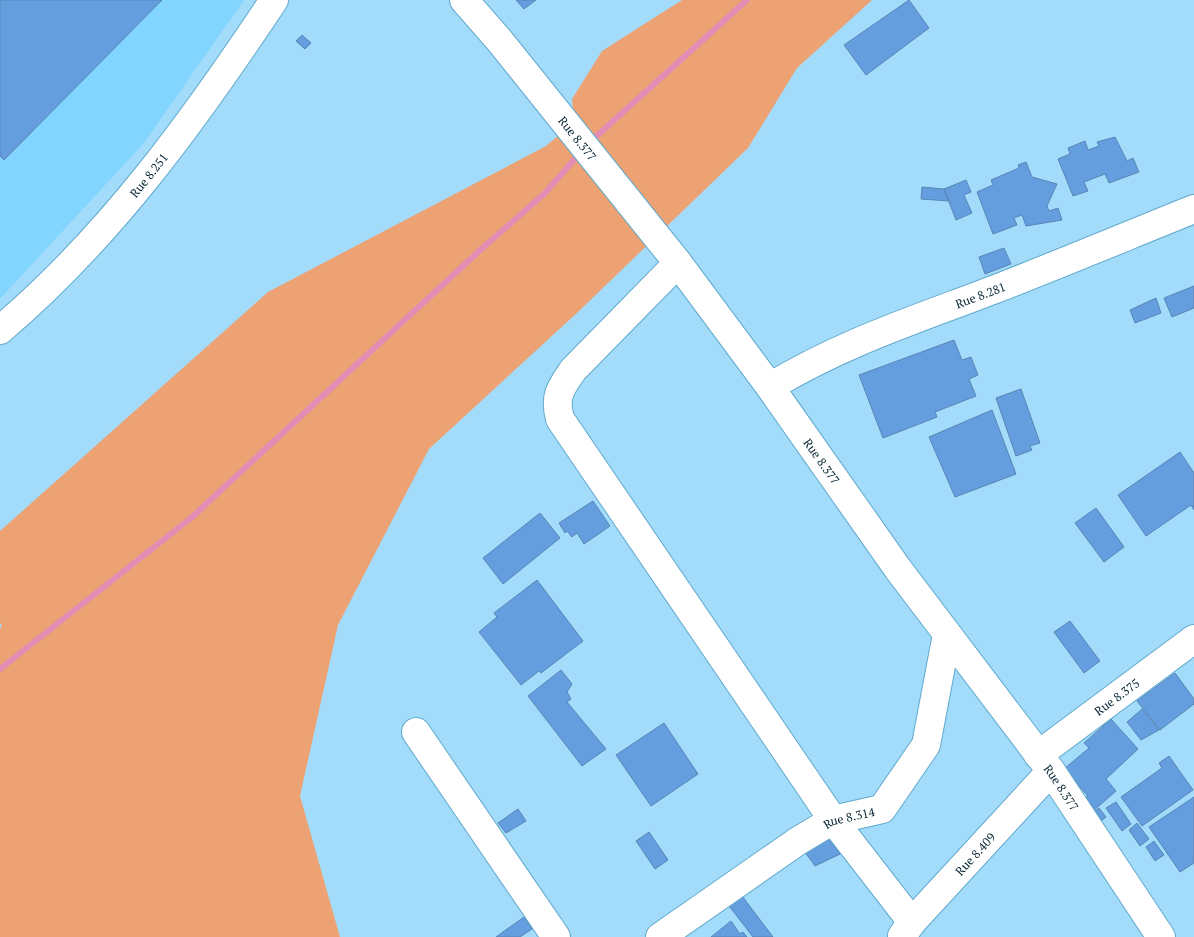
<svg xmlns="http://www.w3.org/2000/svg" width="1194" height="937" font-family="'PT Serif',serif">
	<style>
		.built { fill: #82d5ff }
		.green { fill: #eda274 }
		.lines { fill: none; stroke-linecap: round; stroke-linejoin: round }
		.stream { stroke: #e38db4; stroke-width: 6 }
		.building { fill: #649ede; stroke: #5885b6 }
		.minor-casing { stroke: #60a9cd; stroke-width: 30 }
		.highway-casing { stroke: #60a9cd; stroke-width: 30 }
		.minor { stroke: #fff; stroke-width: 28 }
		.highway { stroke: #fff; stroke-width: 28 }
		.labels { text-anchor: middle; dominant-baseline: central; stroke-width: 4; stroke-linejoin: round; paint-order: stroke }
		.street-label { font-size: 12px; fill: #042432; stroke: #a3dcfb }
	</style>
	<rect width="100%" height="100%" fill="#a3dcfb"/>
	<path class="built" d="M0 0H244L144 143 0 299Z"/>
	<path class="green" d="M682 0H872L797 68 748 148 578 312 429 449 338 625 300 796 340 937H0V628L2 626 0 623V531L268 292 546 146 574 122 572 99 602 51Z"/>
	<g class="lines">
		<path class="stream" d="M590 142 747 0
			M0 669 191 518 478 252 544 194 580 153"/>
	</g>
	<path class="building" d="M0 0H162L4 160 0 156Z
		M516 0H536L524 9Z
		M909 0 929 28 866 75 844 45Z
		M302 35 311 43 305 49 296 41Z
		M1115 137 1127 161 1133 158 1139 172 1109 183 1105 174 1084 182 1088 191 1073 196 1058 159 1070 154 1068 148 1085 141 1088 150 1099 146 1097 142Z
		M1026 162 1032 177 1057 184 1047 206 1049 211 1058 208 1062 220 1026 226 1022 215 1014 218 1017 225 993 234 977 192 993 185 991 180 1019 168 1018 165Z
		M966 180 971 192 964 195 972 213 956 220 944 189Z
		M922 187 944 189 949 201 921 199Z
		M1004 248 1011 264 985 274 979 257Z
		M1194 286V308L1172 317 1164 298Z
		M1156 298 1161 313 1135 323 1130 310Z
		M954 340 962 360 971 357 978 375 969 379 976 396 935 412 937 417 883 438 859 375Z
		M1021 389 1040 443 1030 446 1032 450 1016 456 996 398Z
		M992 410 1016 474 955 497 929 437Z
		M1180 452 1194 473V510L1191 505 1146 536 1118 495Z
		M593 501 610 526 584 544 577 533 572 537 567 531 565 533 559 523Z
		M1096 508 1124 547 1104 562 1075 523Z
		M540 513 560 538 503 584 483 558Z
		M537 580 583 641 541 673 539 671 521 685 479 632 497 617 494 613Z
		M1070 621 1100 661 1084 673 1054 632Z
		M561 670 572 684 567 692 571 699 567 702 606 749 582 766 528 696Z
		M1175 673 1194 699V704L1160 730 1137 701Z
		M1142 709 1159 730 1141 740 1127 722Z
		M1111 719 1138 749 1106 779 1116 791 1093 811 1083 799 1088 796 1064 769 1089 748 1084 743Z
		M664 723 698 774 651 806 616 755Z
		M1169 756 1193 790 1142 826 1121 797 1162 768 1159 763Z
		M1194 797V863L1180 872 1149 827Z
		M1116 802 1131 824 1122 831 1106 808Z
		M1099 808 1106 817 1098 823 1091 814Z
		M518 809 526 821 506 833 498 823Z
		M1137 823 1149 839 1140 846 1129 830Z
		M649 832 668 860 655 869 636 841Z
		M827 836 840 854 815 866 802 848Z
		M1154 841 1164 855 1155 861 1146 847Z
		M736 888 773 937H753L723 898Z
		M524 917 532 929 520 937H496Z
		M731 921 740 934 743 932 747 937H711Z"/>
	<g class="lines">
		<g class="minor-casing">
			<g id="minor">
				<path id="s1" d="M464 0 499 40 678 263 770 387 898 569 1051 771 1161 937"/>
				<path d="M678 263 573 370C560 389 554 396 560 419L833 820 912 922"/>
				<path id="s2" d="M770 387C840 344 917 319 993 290 1060 264 1127 236 1194 209"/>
				<path d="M416 732 556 937"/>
				<path id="s3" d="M1038 755 1194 639"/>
				<path id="s4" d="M902 936 912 922 1051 771"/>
				<path id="s5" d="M660 937 798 841 833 820 882 809 926 745 947 634"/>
			</g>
		</g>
		<g class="highway-casing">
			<g id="highway">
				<path id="s6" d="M0 330C110 237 195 119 274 0"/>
			</g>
		</g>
		<use href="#minor" class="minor"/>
		<use href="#highway" class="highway"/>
	</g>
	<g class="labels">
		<g class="street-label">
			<text stroke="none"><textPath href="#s1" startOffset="179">Rue 8.377</textPath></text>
			<text stroke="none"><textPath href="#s6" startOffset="215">Rue 8.251</textPath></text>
			<text stroke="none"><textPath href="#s2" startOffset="230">Rue 8.281</textPath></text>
			<text stroke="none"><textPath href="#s1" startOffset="584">Rue 8.377</textPath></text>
			<text stroke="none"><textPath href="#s3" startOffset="98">Rue 8.375</textPath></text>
			<text stroke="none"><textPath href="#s1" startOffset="989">Rue 8.377</textPath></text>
			<text stroke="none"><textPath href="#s5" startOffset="225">Rue 8.314</textPath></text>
			<text stroke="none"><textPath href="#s4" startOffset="110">Rue 8.409</textPath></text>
		</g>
	</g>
</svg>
